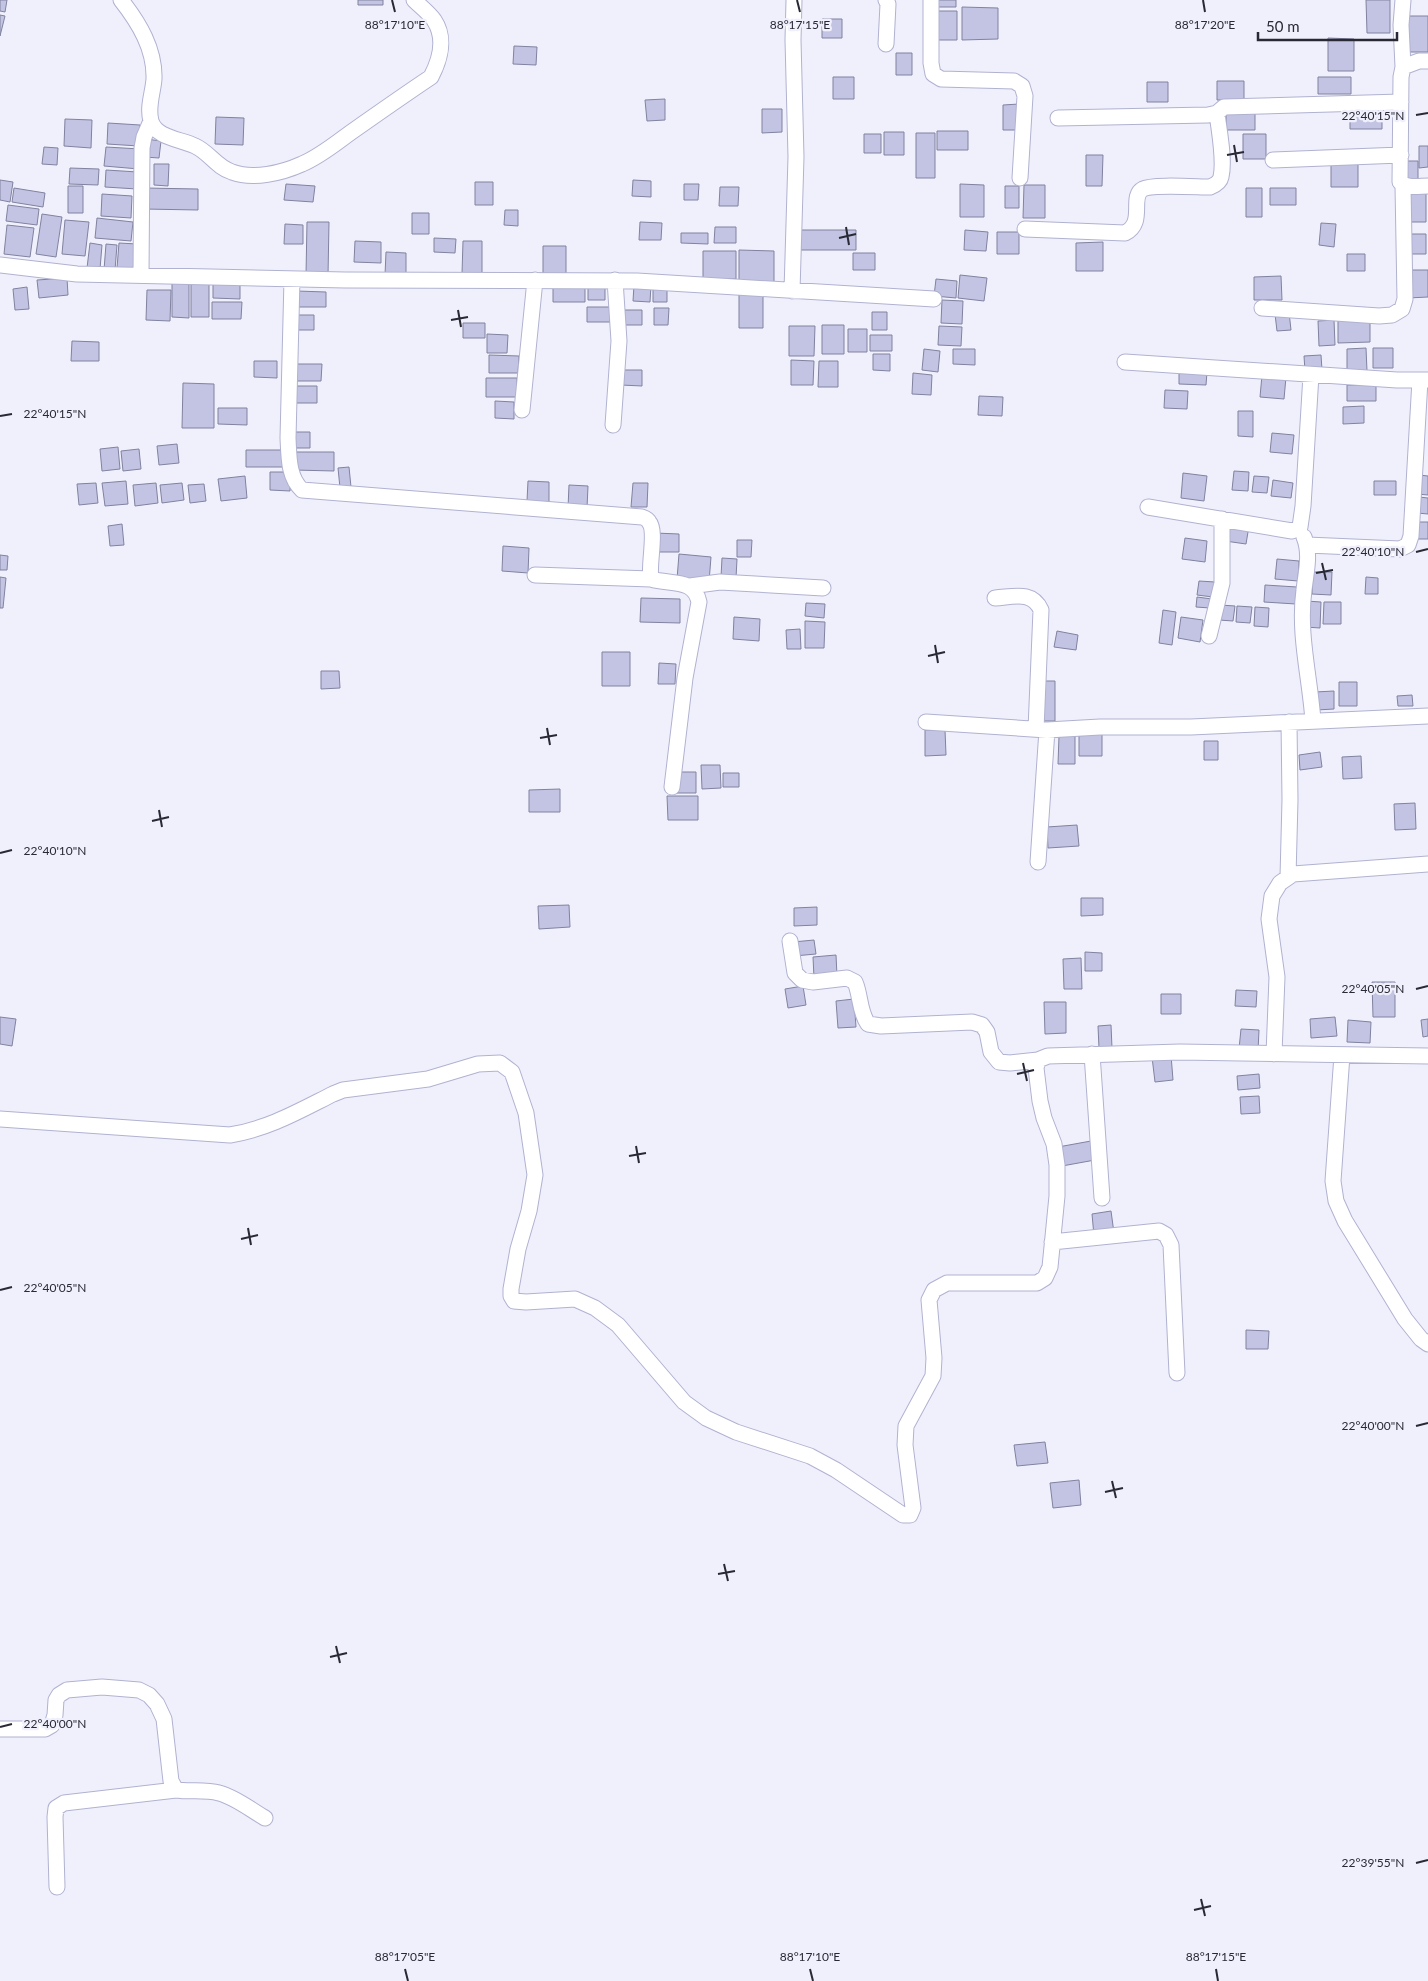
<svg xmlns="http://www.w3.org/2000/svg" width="1428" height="1981" font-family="Lato,sans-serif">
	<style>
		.building { fill: #c3c4e3; stroke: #80829f }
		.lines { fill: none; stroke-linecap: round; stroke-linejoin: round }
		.minor-casing { stroke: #b0b2d0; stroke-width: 17 }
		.minor { stroke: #fff; stroke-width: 15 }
		.ticks { fill: none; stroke: #282935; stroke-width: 2 }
		.ticks-label { font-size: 12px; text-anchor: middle; fill: #282935; stroke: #f0f0fd; stroke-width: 4.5; stroke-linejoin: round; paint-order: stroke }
	</style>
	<rect width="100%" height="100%" fill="#f0f0fd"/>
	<path class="building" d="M0 0H7L5 12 0 11Z
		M358 0H383V5H358Z
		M934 0H956V7H934Z
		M1366 0H1390V33H1367Z
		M962 7 998 8V39L962 40Z
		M932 11H957V40H932Z
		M0 15 5 16 0 36Z
		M1404 16H1428V52H1404Z
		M822 19H842V38H822Z
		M1328 38 1354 39V71H1328Z
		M514 46 537 47 536 65 513 64Z
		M896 53H912V75H896Z
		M833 77H854V99H833Z
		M1318 77H1351V94H1318Z
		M1217 81H1244V100H1217Z
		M1147 82H1168V102H1147Z
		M665 99V120L647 121 645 100Z
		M1019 104V130H1003V105Z
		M1350 108 1382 109V129H1350Z
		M762 109H782V132L762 133Z
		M1226 111H1255V130H1226Z
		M216 117 244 118 243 145 215 144Z
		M65 119 92 120 91 148 64 146Z
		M108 123 140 125 139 146 107 144Z
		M937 131H968V150H937Z
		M884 132H904V155H884Z
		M916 133H935V178H916Z
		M864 134H881V153H864Z
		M1243 134H1266V159H1243Z
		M146 139 161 141 159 158 144 157Z
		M1419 146H1428V167L1419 168Z
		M44 147 58 148 57 165 42 164Z
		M106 147 140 149 139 169 104 166Z
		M1086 155H1103L1102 186H1086Z
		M1402 161H1418V181H1402Z
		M1331 162H1358V187H1331Z
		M154 164H169L168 186 154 185Z
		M70 168 99 169 98 185 69 184Z
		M106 170 138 172 137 189 105 187Z
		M0 180 13 182 10 202 0 200Z
		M633 180 651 181V197L632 196Z
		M475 182H493V205H475Z
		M286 184 315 186 313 202 284 200Z
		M684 184H699L698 200H684Z
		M960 184 984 185V217H960Z
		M1024 185H1045V218H1023Z
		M68 186H83V213H68Z
		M1005 186H1019V208H1005Z
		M720 187H739L738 206H719Z
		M14 188 45 193 43 207 12 202Z
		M145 188 198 189V210L144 209Z
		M1246 188H1262V217H1246Z
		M1270 188H1296V205H1270Z
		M1407 192H1426V222H1407Z
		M102 194 132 196 131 218 101 216Z
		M8 205 39 209 37 225 6 221Z
		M505 210H518V226L504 225Z
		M412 213H429V234H412Z
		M42 214 62 217 56 257 36 254Z
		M97 218 133 222 131 241 95 238Z
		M65 220 89 222 85 256 62 254Z
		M307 222H329L328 276 306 275Z
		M640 222 662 223 661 240H639Z
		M1321 223 1336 224 1334 247 1319 245Z
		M285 224 303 225V244H284Z
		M7 225 34 228 30 257 4 254Z
		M715 227H736V243H714Z
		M800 230H856V250H800Z
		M965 230 988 232 986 251 964 250Z
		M997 232H1019V254H997Z
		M681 233H708V244L681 243Z
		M1406 234H1426V254H1406Z
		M434 238 456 239 455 253 434 252Z
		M355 241 381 242V263L354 262Z
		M463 241H482V274H462Z
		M1103 242V271H1076V243Z
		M90 243 102 245 100 269 87 268Z
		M119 243 137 244 135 270 117 268Z
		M106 244 117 245 115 270H104Z
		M543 246H566V277H543Z
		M739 250 774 251V284L739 283Z
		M703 251H736V279H703Z
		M386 252 406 253V275H385Z
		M853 253H875V270H853Z
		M1347 254H1365V271H1347Z
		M1408 270H1428V297L1408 298Z
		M960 275 987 278 984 301 958 298Z
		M1281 276 1282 300H1254V277Z
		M67 278 68 295 39 298 37 280Z
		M936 279 957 281 956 298 934 296Z
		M213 281H240V299L213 298Z
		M172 282H189V318L172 317Z
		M191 284H209V317H191Z
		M588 284H605V300H588Z
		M553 285H585V302H553Z
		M634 285H651L650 302 633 301Z
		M27 287 29 309 15 310 13 289Z
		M653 287 667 288V302H653Z
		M147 290H171L170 321 146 320Z
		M297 291 326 292V307H297Z
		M739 294 763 295V328H739Z
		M942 300 963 301 962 324 941 323Z
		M212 302H242L241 319H212Z
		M587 307H610V322H587Z
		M654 308H669L668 325H654Z
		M622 310H642V325H622Z
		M872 312H887V330H872Z
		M1289 312 1291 330 1277 331 1275 314Z
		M297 315H314V330H296Z
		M1370 319V342L1338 343V320Z
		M1334 320 1335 345 1319 346 1318 321Z
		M463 323H485V338H463Z
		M822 325H844V354H822Z
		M789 326H815L814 356H789Z
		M939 326 962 327 961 346 938 345Z
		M848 329H867V352H848Z
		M487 334 508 335 507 353H487Z
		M870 335H892V351H870Z
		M72 341 99 342V361H71Z
		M1366 348 1367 371H1347V349Z
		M1373 348H1393V368H1373Z
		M924 349 940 351 938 372 922 370Z
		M953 349H975V365L953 364Z
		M873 354H890V371L873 370Z
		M489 355 519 356 518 373H489Z
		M1321 355 1322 370 1305 371 1304 356Z
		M791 360 814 361 813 385H791Z
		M254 361H277V378L254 377Z
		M819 361H838V387H818Z
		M296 364H322L321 381H295Z
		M621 370H642V386L621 385Z
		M1179 370 1207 372 1206 385 1179 384Z
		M913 373 932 375 931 395 912 394Z
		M1262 375 1286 377 1284 399 1260 397Z
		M486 378H517V397H486Z
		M183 383 214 384V428H182Z
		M1347 385H1376V401H1347Z
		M292 386H317V403H292Z
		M1165 390 1188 391 1187 409 1164 408Z
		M979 396 1003 397 1002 416 978 415Z
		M495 401 514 402V419L495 418Z
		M1364 406V423L1343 424V407Z
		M218 408H247V425L218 424Z
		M1238 411H1253V437L1238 436Z
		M291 432H310V448H291Z
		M1272 433 1294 435 1292 454 1270 452Z
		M177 444 179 463 159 465 157 446Z
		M118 447 120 469 102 471 100 449Z
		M139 449 141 469 123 471 121 451Z
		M246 450H288V467H246Z
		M294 452H334V471L294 470Z
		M349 467 351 487 340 488 338 468Z
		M1234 471 1249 472 1248 491 1232 490Z
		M270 472H291L290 491 270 490Z
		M1183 473 1207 476 1204 501 1181 498Z
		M1419 475 1428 476V495L1417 494Z
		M245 476 247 498 221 501 218 479Z
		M1254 476 1269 477 1267 493 1252 492Z
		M1273 480 1293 483 1291 498 1271 496Z
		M126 481 128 504 105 506 102 483Z
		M528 481 549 482V502L527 501Z
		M1374 481H1396V495H1374Z
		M96 483 98 503 79 505 77 484Z
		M156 483 158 503 135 506 133 485Z
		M182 483 184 500 162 503 160 485Z
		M633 483H648L647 507H631Z
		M204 484 206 501 190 503 188 485Z
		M569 485 588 486 587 508H568Z
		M1419 497 1428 498V514L1417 513Z
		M1417 522H1428V539H1417Z
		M1228 523 1249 526 1246 544 1225 541Z
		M122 524 124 545 110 546 108 526Z
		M655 533 679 534V552H655Z
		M1185 538 1207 541 1205 562 1182 559Z
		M737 540H752L751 557H737Z
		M503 546 529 548 528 573 502 571Z
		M679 554 711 557 709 582 677 579Z
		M0 555 8 556 7 570H0Z
		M722 558 737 559 736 578 721 577Z
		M1277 559 1299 561 1298 581 1275 579Z
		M1313 572H1332L1331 595 1312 594Z
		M0 577 6 578 3 608H0Z
		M1366 577 1378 578V594H1365Z
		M1199 581 1215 582 1213 597 1197 595Z
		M1265 585 1297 587 1296 604 1264 602Z
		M1197 597 1212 599 1210 608 1196 607Z
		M641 598 680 599V623L640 622Z
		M1306 601 1321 602 1320 628 1305 627Z
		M1324 602H1341V624H1323Z
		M806 603 825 604 824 618 805 616Z
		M1220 605 1235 606 1233 621 1219 620Z
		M1237 606 1252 607 1250 623 1236 622Z
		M1255 607 1269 608 1268 627 1254 626Z
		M1163 610 1176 612 1172 645 1159 643Z
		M734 617 760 619 759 641 733 639Z
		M1181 617 1203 620 1200 642 1178 638Z
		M805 621 825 622 824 648H805Z
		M800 629 801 649H787L786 630Z
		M1057 631 1078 635 1076 650 1054 647Z
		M602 652H630V686H602Z
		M659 663 676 664 675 684H658Z
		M321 671H339L340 688 321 689Z
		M1041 681H1055V721H1041Z
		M1339 682H1357V706H1339Z
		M1334 691V709L1316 710 1315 692Z
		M1412 695 1413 706H1398L1397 696Z
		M925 730H945L946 755 925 756Z
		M1079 733H1102V756H1079Z
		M1059 736H1075V764H1058Z
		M1204 741H1218V760H1204Z
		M1320 752 1322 767 1300 770 1299 755Z
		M1361 756 1362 778 1343 779 1342 757Z
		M701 765H720L721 788 702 789Z
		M676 772H696V793H677Z
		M723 773H739V787H723Z
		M560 789V812H529V790Z
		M667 796H698V820H668Z
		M1415 803 1416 829 1395 830 1394 804Z
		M1077 825 1079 846 1048 848 1047 827Z
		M1081 898H1103V915L1081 916Z
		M569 905 570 927 539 929 538 906Z
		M817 907V925L794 926V908Z
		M814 940 816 954 794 956 793 942Z
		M1085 952 1102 953V971H1085Z
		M836 955 837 976 814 978 813 957Z
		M1081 958 1082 989H1064L1063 959Z
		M1372 982H1395V1017H1373Z
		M803 986 806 1005 788 1008 785 989Z
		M1236 990 1257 991 1256 1007 1235 1006Z
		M1161 994H1181V1014H1161Z
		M854 999 856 1027 838 1028 836 1001Z
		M1044 1002H1066V1033L1045 1034Z
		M0 1017 16 1019 12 1046 0 1044Z
		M1335 1017 1337 1036 1311 1038 1310 1019Z
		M1428 1019V1036L1423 1037 1421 1020Z
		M1348 1020 1371 1022 1370 1043 1347 1042Z
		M1111 1025 1112 1048H1099L1098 1026Z
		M1241 1029 1259 1030 1258 1051 1239 1049Z
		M1171 1055 1173 1080 1155 1082 1152 1057Z
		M1259 1074 1260 1088 1238 1090 1237 1076Z
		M1259 1096 1260 1113 1241 1114 1240 1097Z
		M1091 1141 1095 1160 1062 1166 1058 1147Z
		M1111 1211 1114 1233 1094 1236 1092 1214Z
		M1246 1330 1269 1331 1268 1349H1246Z
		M1045 1442 1048 1463 1017 1466 1014 1445Z
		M1079 1480 1081 1505 1053 1508 1050 1483Z"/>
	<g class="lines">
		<g class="minor-casing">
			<path id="minor" d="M121 0C139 23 155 49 154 79 153 93 147 107 151 121 156 138 181 139 195 146 209 152 216 167 232 172 253 180 282 173 302 164 319 157 335 144 350 133 377 114 404 95 431 77 440 60 446 38 434 20 429 13 420 6 414 0
				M886 0 888 4 886 44
				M931 0V63L933 74 941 79 1014 81 1022 86 1025 96 1020 178
				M1428 61H1419L1403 67 1401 77 1400 182C1407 189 1419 186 1428 186
				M1403 67 1401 25 1403 0
				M1058 118 1208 115 1217 113 1224 107 1401 102
				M1273 160 1401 155
				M1025 229 1125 233C1146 223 1129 196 1143 189 1152 184 1197 187 1210 187 1215 185 1220 182 1221 177 1225 160 1219 131 1217 113
				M0 265 77 274 345 280 637 281 934 299
				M141 275 142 148 144 137 151 121
				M292 279 288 438C289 456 288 477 302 490L642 517C645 518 648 519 649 522 657 531 648 565 651 579 671 585 694 578 699 602L685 678 672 787
				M792 291 796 157 793 40 794 0
				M1262 308 1379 316 1392 315 1402 309 1405 299 1403 186
				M1125 362 1397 380H1428
				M522 410 535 280
				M613 425 619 341 615 280
				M1148 507 1292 531 1300 527 1303 506 1311 375
				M1304 537C1311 554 1306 572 1304 590 1298 634 1310 677 1313 721
				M1307 545 1400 549 1408 545 1411 536 1420 380
				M535 575 651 579
				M690 586 720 582 823 588
				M995 598C1013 597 1032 590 1041 610L1036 729
				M1209 636 1222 583V519
				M926 722 1047 730 1100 727H1191L1428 716
				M1038 862 1047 730
				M1288 877 1290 800 1289 722
				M790 941 795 973 802 980 813 982 847 978 855 982C861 996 859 1011 868 1024L881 1026 972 1022 982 1025 987 1032 991 1052 999 1062 1010 1063 1038 1060
				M1092 1054 1102 1198
				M1274 1054 1277 977 1269 919 1272 896 1280 883 1293 874 1428 864
				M1342 1055 1333 1181 1336 1201 1345 1221 1405 1319 1421 1339 1428 1344
				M0 1119 230 1135C268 1129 299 1111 333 1094L343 1090 428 1079 478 1064 500 1063 512 1072 526 1113 535 1175 529 1211 518 1249 511 1289V1296L514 1301 526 1302 575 1299 595 1308 618 1325 684 1402 706 1418 736 1432 810 1456 836 1470 903 1515H910L913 1508 905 1445 906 1426 933 1376 934 1358 929 1300 934 1290 947 1283H1037L1045 1278 1050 1267 1057 1196V1165L1054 1144 1044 1118 1040 1101 1036 1068 1038 1060 1048 1056 1180 1052 1428 1056
				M1052 1242 1159 1231 1166 1235 1171 1245 1177 1373
				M0 1729H45L52 1725 55 1715 56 1700 59 1695 67 1690 102 1687 139 1690 149 1695 157 1704 164 1719 171 1781 176 1790C190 1792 205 1789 219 1793 235 1797 251 1810 265 1818
				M57 1887 55 1817 56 1808 64 1803 176 1790"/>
		</g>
		<use href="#minor" class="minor"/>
	</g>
	<path class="ticks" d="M392 0 395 12M797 0 800 12M1203 0 1205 12M1416 115 1428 113M1234 145 1237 162M1227 155 1244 152M846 227 849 245M839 238 856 234M458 310 461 327M451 320 468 317M0 416 12 414M1416 552 1428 549M1322 563 1326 580M1316 573 1333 570M935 645 938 663M928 656 945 652M547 728 550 745M540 738 557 735M159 810 162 827M152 821 169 817M0 853 12 850M1416 989 1428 986M1023 1063 1027 1081M1017 1074 1034 1070M636 1146 639 1163M629 1156 646 1153M248 1228 251 1245M241 1239 258 1235M0 1290 12 1287M1416 1426 1428 1423M1112 1481 1116 1498M1105 1492 1123 1488M724 1564 728 1581M718 1574 735 1571M336 1646 340 1663M330 1657 347 1653M0 1727 12 1724M1416 1863 1428 1860M1201 1899 1205 1916M1194 1910 1211 1906M405 1969 408 1981M810 1969 813 1981M1216 1969 1218 1981"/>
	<g class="ticks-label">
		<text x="395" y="29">88°17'10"E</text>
		<text x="800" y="29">88°17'15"E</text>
		<text x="1205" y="29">88°17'20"E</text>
		<text x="1373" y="120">22°40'15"N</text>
		<text x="55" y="418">22°40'15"N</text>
		<text x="1373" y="556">22°40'10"N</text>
		<text x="55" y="855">22°40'10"N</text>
		<text x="1373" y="993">22°40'05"N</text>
		<text x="55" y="1292">22°40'05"N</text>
		<text x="1373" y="1430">22°40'00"N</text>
		<text x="55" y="1728">22°40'00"N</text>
		<text x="1373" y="1867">22°39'55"N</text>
		<text x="405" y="1961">88°17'05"E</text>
		<text x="810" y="1961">88°17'10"E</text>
		<text x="1216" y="1961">88°17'15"E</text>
	</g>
	<path d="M1258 32v8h139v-8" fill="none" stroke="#282935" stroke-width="2.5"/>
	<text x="1266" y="32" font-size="15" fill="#282935" stroke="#f0f0fd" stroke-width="4" paint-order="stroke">50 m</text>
</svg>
